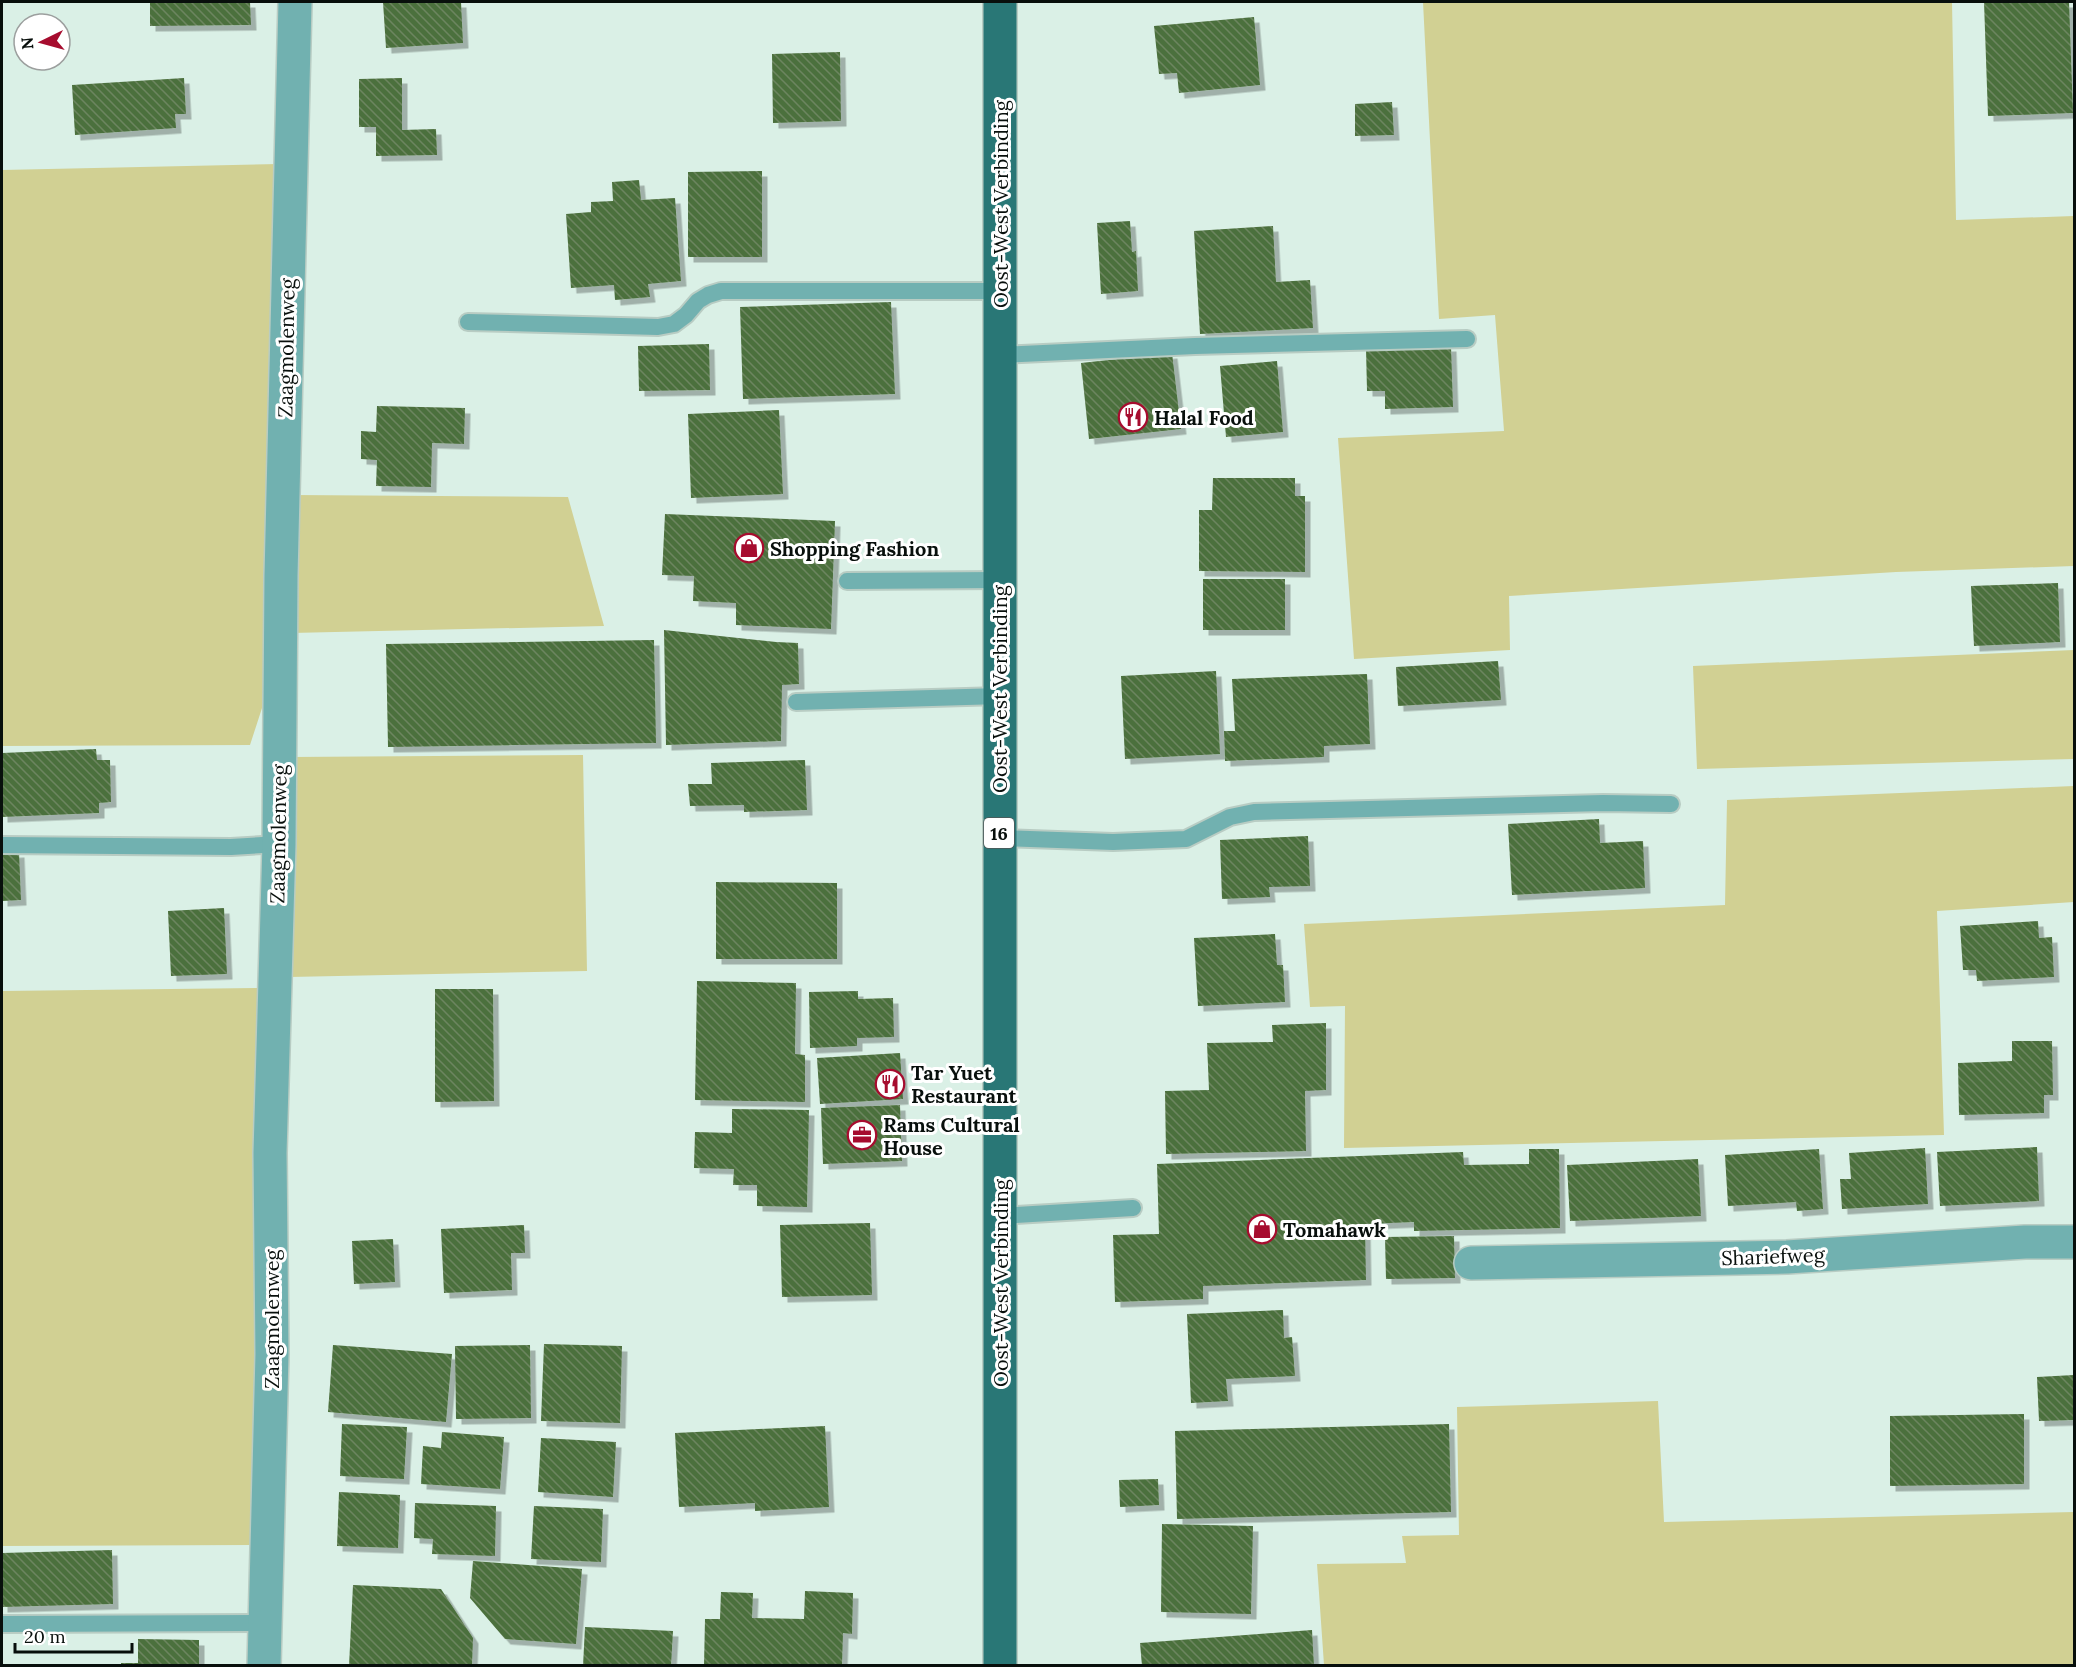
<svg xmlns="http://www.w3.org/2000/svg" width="2076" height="1667" font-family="Lora,serif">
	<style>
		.green { fill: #d1d093 }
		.building { fill: url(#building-back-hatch); filter: url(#shadow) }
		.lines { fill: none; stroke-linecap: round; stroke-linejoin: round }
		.service-casing { stroke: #b8ccc3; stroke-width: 20 }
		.minor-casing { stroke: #b8ccc3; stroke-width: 36 }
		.primary-casing { stroke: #b8ccc3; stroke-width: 36 }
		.service { stroke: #71b1b0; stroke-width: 16 }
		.minor { stroke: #71b1b0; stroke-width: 33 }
		.primary { stroke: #297776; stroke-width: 33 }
		.labels { text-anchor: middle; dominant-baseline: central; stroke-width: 6; stroke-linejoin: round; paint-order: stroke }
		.shield { fill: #fff; stroke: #525755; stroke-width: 1.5 }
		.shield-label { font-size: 18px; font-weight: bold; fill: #080f0c }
		.street-label { font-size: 20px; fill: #080f0c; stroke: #fff }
		.poi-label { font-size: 20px; font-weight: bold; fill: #080f0c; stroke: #fff; text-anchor: start }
	</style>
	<defs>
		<pattern id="building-back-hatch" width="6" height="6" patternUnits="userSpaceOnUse" patternTransform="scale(1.5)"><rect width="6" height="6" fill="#4c6f3c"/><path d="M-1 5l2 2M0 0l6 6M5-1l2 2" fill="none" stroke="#6c8561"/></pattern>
		<filter id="shadow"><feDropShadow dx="5.5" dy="5.5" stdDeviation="0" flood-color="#0004"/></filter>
	</defs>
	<rect width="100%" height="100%" fill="#daf0e6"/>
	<path class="green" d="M1423 2H1952L1956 220 2074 216V566L1896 572 1509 596 1510 650 1354 659 1338 438 1504 431 1495 315 1439 319Z
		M279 164 267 633 262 708 250 745 2 746V170Z
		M293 495 568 497 604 626 291 633Z
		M2074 650V759L1697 769 1693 666Z
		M583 755 587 971 289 977 290 757Z
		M2074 786V902L1937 911 1944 1135 1344 1148 1345 1006 1310 1007 1304 924 1725 905 1727 800Z
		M259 988 252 1545 2 1546V991Z
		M1658 1401 1664 1522 2074 1512V1665H1324L1317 1564 1406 1563 1402 1536 1459 1535 1457 1407Z"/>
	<path class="building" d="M150 2H250L251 25 150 26Z
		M383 2H461L463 43 386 48Z
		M1984 2H2069L2073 113 1988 116Z
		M1254 17 1260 85 1179 93 1177 73 1159 74 1154 26Z
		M840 52 841 121 773 123 772 54Z
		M184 78 186 114H175L176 128 75 135 72 85Z
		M402 78V130L436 129 437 155 376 156V127H359V79Z
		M1392 102 1394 135 1355 136V104Z
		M762 171V257H688V172Z
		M639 180 641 200 675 198 681 281 648 284 650 297 615 300 614 285 571 288 566 214 591 212V202L613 201 612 182Z
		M1130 221 1132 252 1136 251 1138 291 1101 294 1097 223Z
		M1273 226 1276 282 1310 280 1313 328 1200 334 1194 231Z
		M891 302 895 394 743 399 740 307Z
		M709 344 710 390 639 391 638 346Z
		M1451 346 1453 407 1385 409V391H1367L1366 348Z
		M1172 353 1181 429 1089 439 1081 363Z
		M1277 361 1283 432 1226 437 1220 366Z
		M377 406 465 408 464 444 432 443 431 487 376 486 377 460 361 459V431L376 432Z
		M779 410 783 494 691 498 688 414Z
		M1213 478H1295V496H1305V572L1199 571V510H1212Z
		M665 514 835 521 831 629 736 625V603L693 601 694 576 662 575Z
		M1203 579H1285V630H1203Z
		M2058 583 2060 642 1974 646 1971 586Z
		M664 630 776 642 798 643 799 684 782 685 781 741 666 745Z
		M654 640 656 743 388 747 386 644Z
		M1498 661 1501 700 1398 706 1396 667Z
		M1216 671 1220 754 1125 759 1121 676Z
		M1367 674 1370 744 1324 746V757L1225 761 1224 731H1235L1232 679Z
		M96 749 97 760H110L111 802 99 803V813L2 817V753Z
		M805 760 807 810 744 812V805L690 806 688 784H712L711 763Z
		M1599 819 1600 843 1643 841 1645 888 1512 895 1508 824Z
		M1308 836 1310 886 1269 887 1270 897 1222 899 1220 840Z
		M19 852 21 900 2 901V853Z
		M716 882 837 883V959H716Z
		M224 908 227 974 171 976 168 911Z
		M2038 921 2039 938 2052 937 2054 977 1977 981 1976 970H1963L1960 926Z
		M1275 934 1277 965H1283L1285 1002 1198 1006 1194 938Z
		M697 981 796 983 795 1054 805 1055V1102L695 1100Z
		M435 989H493L494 1101 435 1102Z
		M858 991V999L893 998 894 1037 857 1038V1046L810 1048 809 992Z
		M1326 1023V1090L1305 1091 1306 1151 1166 1154 1165 1091 1209 1090 1207 1043 1273 1042 1272 1025Z
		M2012 1041H2052L2053 1095H2044V1113L1959 1115 1958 1063 2012 1061Z
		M900 1053 903 1099 820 1104 817 1058Z
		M900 1105 902 1161 823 1164 821 1108Z
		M732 1109 809 1110 807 1207 757 1206V1185H733L734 1169 694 1168 695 1132 732 1133Z
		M2037 1147 2039 1201 1940 1206 1937 1152Z
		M1925 1148 1928 1204 1842 1209 1840 1179H1851L1849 1153Z
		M1529 1149H1559L1560 1228 1414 1231V1222L1365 1224 1366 1280 1203 1286V1299L1115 1302 1113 1235 1159 1234 1157 1164 1463 1152 1464 1165 1529 1164Z
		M1819 1149 1823 1209 1797 1211 1796 1202 1728 1206 1725 1155Z
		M1698 1159 1701 1216 1570 1221 1567 1165Z
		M870 1223 872 1295 782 1297 780 1225Z
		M524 1225 525 1253H511L512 1290 444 1293 441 1229Z
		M1454 1236 1455 1278 1386 1279 1385 1237Z
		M393 1239 395 1282 354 1284 352 1241Z
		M1283 1310 1284 1338 1292 1337 1295 1376 1226 1379 1228 1401 1191 1403 1187 1314Z
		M544 1344 622 1346 620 1423 541 1421Z
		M333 1345 452 1354 446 1422 328 1412Z
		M530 1345 531 1418 456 1419 455 1346Z
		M2074 1375V1420L2039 1421 2037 1377Z
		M2024 1414V1484L1890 1486V1416Z
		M342 1424 407 1427 404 1479 340 1476Z
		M1449 1424 1451 1512 1177 1519 1175 1431Z
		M825 1426 829 1507 755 1511V1503L679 1507 675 1433Z
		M442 1432 504 1437 500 1489 421 1484 423 1446 441 1448Z
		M541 1438 616 1442 613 1497 538 1492Z
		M1158 1479 1159 1505 1120 1507 1119 1480Z
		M339 1492 400 1495 398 1548 337 1546Z
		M415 1503 496 1506 495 1556 432 1554 433 1539 414 1538Z
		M534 1506 603 1509 601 1562 531 1559Z
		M1162 1524 1253 1526 1251 1614 1161 1612Z
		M112 1550 113 1604 2 1607V1553Z
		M473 1561 582 1569 576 1644 505 1639 470 1598Z
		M353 1585 441 1589 473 1638 472 1666H349Z
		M805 1591 853 1593 852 1634 843 1633 842 1666H704L705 1619H720L721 1592 753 1593 752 1618 804 1619Z
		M585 1627 673 1631 671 1666H583Z
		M1312 1630 1314 1666H1142L1140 1643Z
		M138 1639 199 1640V1666H121V1663H138Z"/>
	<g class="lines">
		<g class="service-casing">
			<path id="service" d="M468 322 658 327 674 324 686 315 698 301 708 295 721 291H1000
				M999 355 1195 346 1467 339
				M847 581 1000 580
				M796 702 1000 696
				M999 838 1113 842 1186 839 1230 817 1254 812 1603 803 1671 804
				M2 845 231 847 279 844
				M1000 1216 1133 1208
				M2 1624 265 1623"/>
		</g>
		<g class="minor-casing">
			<path id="minor" d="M1471 1263 1787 1257 2025 1242H2074
				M264 1666 272 1354 270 1153 279 844 281 576 295 2"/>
		</g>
		<g class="primary-casing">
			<path id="primary" d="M1000 1666V2"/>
		</g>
		<use href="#service" class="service"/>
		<use href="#minor" class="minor"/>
		<use href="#primary" class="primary"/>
	</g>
	<defs>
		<g id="restaurant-ring" transform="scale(1.5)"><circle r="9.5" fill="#fff" stroke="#a60c2e" stroke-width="1.5"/><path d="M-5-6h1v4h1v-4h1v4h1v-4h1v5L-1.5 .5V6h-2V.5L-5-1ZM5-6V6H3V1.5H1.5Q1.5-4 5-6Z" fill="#a60c2e"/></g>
		<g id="shop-ring" transform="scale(1.5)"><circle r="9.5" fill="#fff" stroke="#a60c2e" stroke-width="1.5"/><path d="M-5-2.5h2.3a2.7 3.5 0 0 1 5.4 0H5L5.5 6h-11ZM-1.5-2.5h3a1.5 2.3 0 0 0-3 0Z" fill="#a60c2e"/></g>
		<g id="office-ring" transform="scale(1.5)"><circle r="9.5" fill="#fff" stroke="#a60c2e" stroke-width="1.5"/><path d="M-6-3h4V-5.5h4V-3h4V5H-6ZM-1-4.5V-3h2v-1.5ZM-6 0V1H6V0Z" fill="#a60c2e"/></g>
	</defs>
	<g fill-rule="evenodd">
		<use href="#restaurant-ring" x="1133" y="417"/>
		<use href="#shop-ring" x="749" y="548"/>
		<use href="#restaurant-ring" x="890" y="1084"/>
		<use href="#office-ring" x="862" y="1135"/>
		<use href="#shop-ring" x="1262" y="1229"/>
	</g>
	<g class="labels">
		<rect class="shield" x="984" y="818" width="30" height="30" rx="4.5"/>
		<g class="shield-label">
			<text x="999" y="833">16</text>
		</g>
		<g class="street-label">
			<text transform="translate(1000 204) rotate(-90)">Oost-West Verbinding</text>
			<text transform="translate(286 348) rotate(-89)">Zaagmolenweg</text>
			<text transform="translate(999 689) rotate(-90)">Oost-West Verbinding</text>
			<text transform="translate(278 834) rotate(-89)">Zaagmolenweg</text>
			<text transform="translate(1773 1256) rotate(-2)">Shariefweg</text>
			<text transform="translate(1000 1283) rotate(-90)">Oost-West Verbinding</text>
			<text transform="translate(271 1319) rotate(-90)">Zaagmolenweg</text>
		</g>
		<g class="poi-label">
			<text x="1154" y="417">Halal Food</text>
			<text x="770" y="548">Shopping Fashion</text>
			<text x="911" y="1072">Tar Yuet<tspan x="911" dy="23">Restaurant</tspan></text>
			<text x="883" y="1124">Rams Cultural<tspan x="883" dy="23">House</tspan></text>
			<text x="1283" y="1229">Tomahawk</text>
		</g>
	</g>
	<rect width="2076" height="1667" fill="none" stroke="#080f0c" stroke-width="6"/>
	<g transform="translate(42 42) rotate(265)"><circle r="28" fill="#ffffff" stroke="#9c9f9e" stroke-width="1.5"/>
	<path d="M0-4.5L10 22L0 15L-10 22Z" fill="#a60c2e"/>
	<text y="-9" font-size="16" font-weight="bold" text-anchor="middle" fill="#080f0c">N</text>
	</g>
	<path d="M15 1643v9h117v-9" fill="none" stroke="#080f0c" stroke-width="3"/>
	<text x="24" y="1643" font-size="18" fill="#080f0c" stroke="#ffffff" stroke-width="4.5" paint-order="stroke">20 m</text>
</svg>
